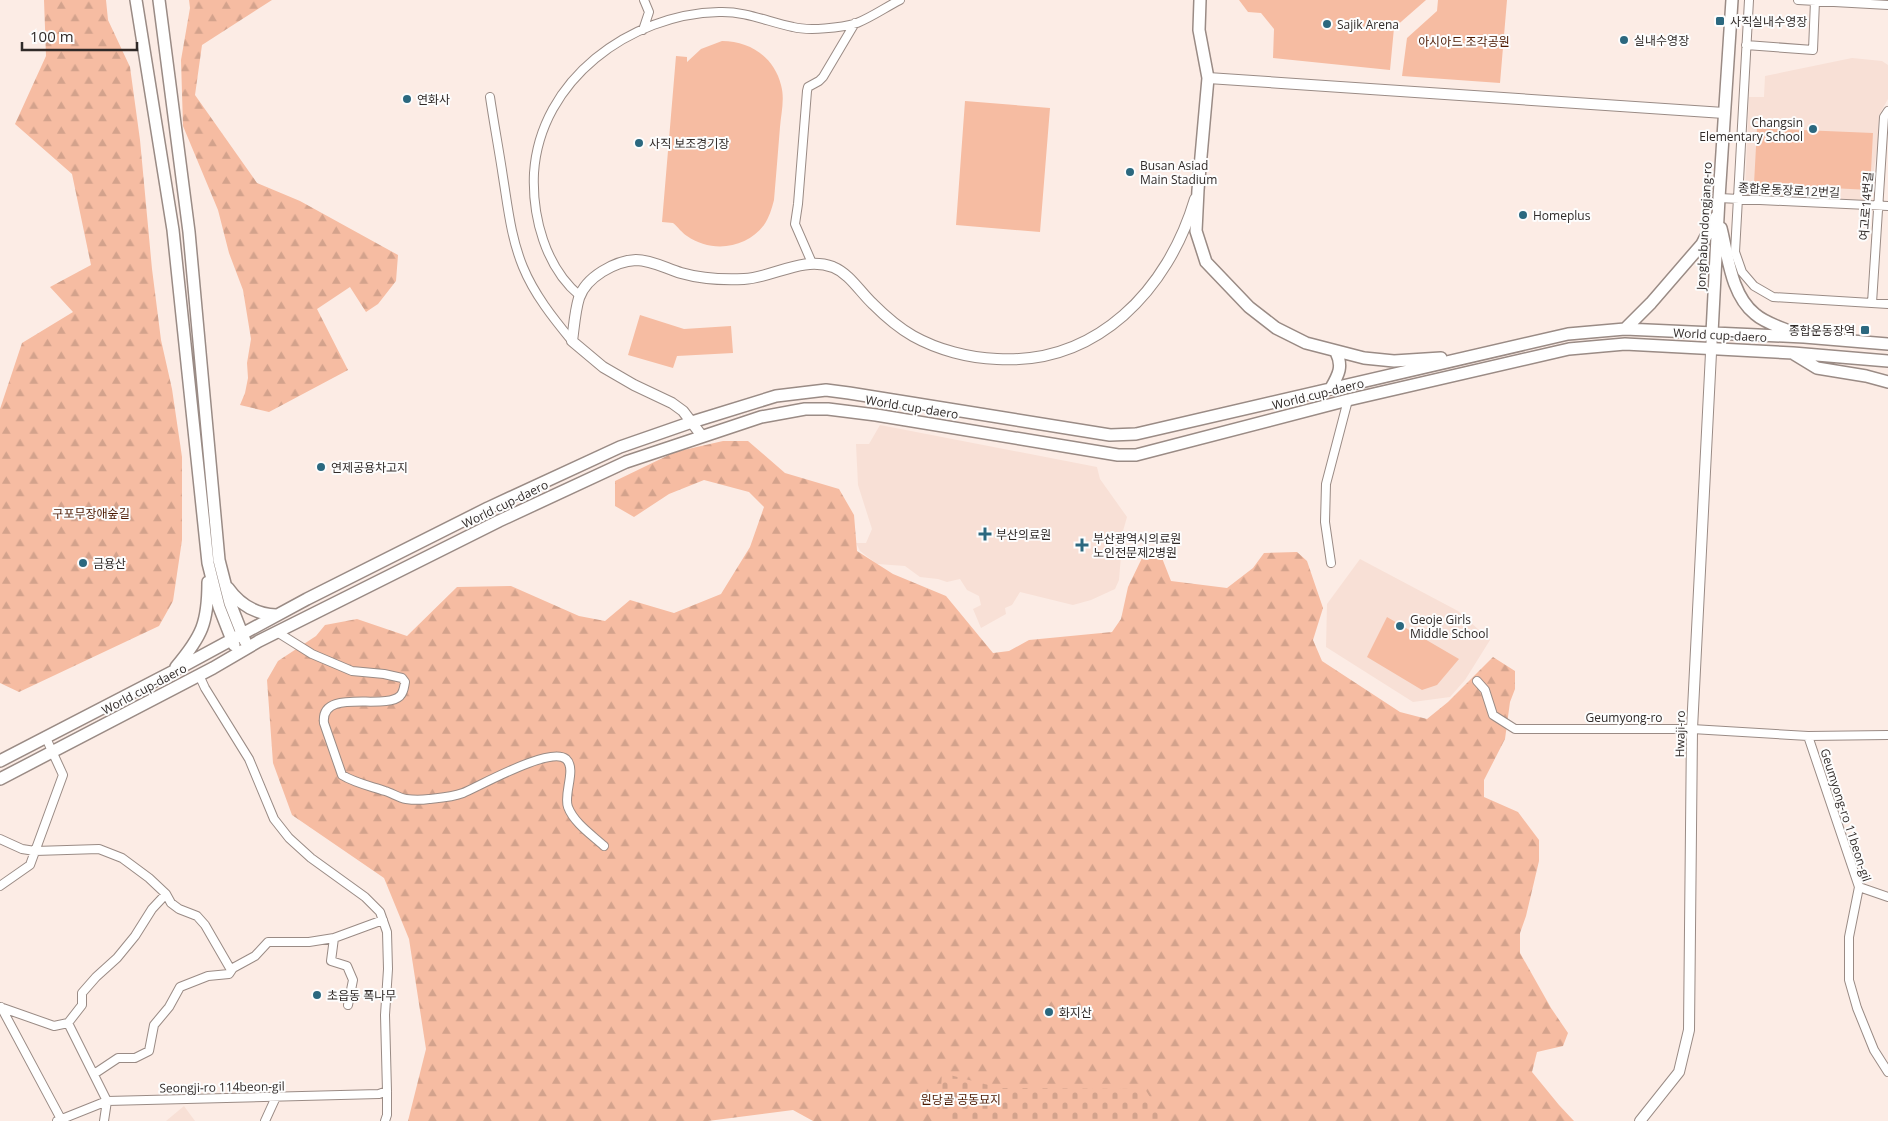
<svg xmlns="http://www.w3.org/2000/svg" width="1888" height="1121" font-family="'Open Sans','Noto Sans KR',sans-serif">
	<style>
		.built { fill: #f8e0d6 }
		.green { fill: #f6bca2 }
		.forest { fill: url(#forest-firs) }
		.cemetery { fill: url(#cemetery-stones) }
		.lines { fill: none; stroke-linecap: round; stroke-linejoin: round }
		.minor-casing { stroke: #9a8b85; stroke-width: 10 }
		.tertiary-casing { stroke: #9a8b85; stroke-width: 12 }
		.secondary-casing { stroke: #9a8b85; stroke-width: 14 }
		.minor { stroke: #fff; stroke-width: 8 }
		.tertiary { stroke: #fff; stroke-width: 10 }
		.secondary { stroke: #fff; stroke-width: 11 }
		.poi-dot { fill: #2b687f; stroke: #fdfdfd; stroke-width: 2 }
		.labels { text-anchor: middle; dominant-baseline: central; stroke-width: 4; stroke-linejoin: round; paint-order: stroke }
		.poi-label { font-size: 12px; fill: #302a28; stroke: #fdfdfd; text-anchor: start }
		.park-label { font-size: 12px; fill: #4c1900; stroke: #fdfdfd }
		.street-label { font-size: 12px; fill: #302a28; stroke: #fdfdfd }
	</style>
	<defs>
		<pattern id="forest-firs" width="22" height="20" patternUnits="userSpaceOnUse" patternTransform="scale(1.25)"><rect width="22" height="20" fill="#f6bca2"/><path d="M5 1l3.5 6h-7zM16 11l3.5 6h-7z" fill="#d3a28c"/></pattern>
		<pattern id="cemetery-stones" width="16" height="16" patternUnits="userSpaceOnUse" patternTransform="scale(1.25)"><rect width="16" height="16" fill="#f6bca2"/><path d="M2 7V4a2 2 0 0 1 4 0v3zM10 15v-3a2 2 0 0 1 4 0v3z" fill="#d3a28c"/></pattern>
	</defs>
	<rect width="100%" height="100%" fill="#fcece5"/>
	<path class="built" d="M1852 58 1882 61 1888 65V99L1879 115 1878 143 1870 196 1864 201 1749 193 1745 190 1749 97H1764L1765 76Z
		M880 425 1097 467 1100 479 1127 517 1123 531 1119 580 1115 589 1091 600 1073 605 1020 592 1012 605 1005 608 1006 614 981 628 973 609 981 605 979 596 967 590 960 579 947 582 938 579 920 577 905 566 877 564 860 551 856 543H866L872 529 858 485 856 444H869Z
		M1360 559 1458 611 1490 640 1465 680 1450 697 1413 702 1326 647 1327 604Z
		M184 1106 195 1121H166Z"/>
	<path class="green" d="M1239 0H1426L1394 28 1390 70 1273 58 1274 29 1261 13 1248 12Z
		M1438 0H1507L1500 83 1402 76 1407 38 1437 11Z
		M722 41C750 41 774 57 781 85 785 99 781 114 780 127 778 152 776 176 774 200 772 208 769 218 764 225 746 249 711 253 687 236 682 233 678 227 673 223L662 222 676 56 687 57V62L701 49Z
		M965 101 1050 108 1040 232 956 225Z
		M1757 128 1873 133 1870 190 1754 184Z
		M640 315 684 329 731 326 733 353 677 356 673 368 628 355Z
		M1387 617 1459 659 1437 685 1422 690 1367 657Z"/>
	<path class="forest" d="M44 0H106L108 20 130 67 140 140 152 269 161 340 172 389 182 457V540L173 601 159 626 19 692 0 683V409L22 343 73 312 50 287 91 265 72 174 15 124 46 56Z
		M189 0H272L202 45 195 95 257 183 300 201 398 255 396 281 378 304 366 312 350 287 317 309 348 370 269 412 240 405 245 393 248 378 247 363 251 339 243 290 229 253 218 210 183 126 181 60 190 8Z
		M723 441H748L785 473 839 489 854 515 857 551 893 574 946 596 993 653 1009 651 1029 640 1112 632 1121 619 1128 587 1142 558H1162L1171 581 1227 588 1253 568 1264 553 1297 552 1307 561 1323 608 1313 640 1322 661 1400 712 1427 719 1448 702 1493 657 1515 671V689L1510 702 1505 739 1484 780V797L1518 812 1539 840V861L1526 916 1520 933V953L1551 1008 1568 1033 1563 1046 1537 1052 1532 1072 1559 1105 1574 1121H813L793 1110 708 1121H408L426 1049 409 939 384 878 292 815 273 763 267 680 278 661 316 636 325 625 357 619 407 636 457 587 511 586 579 616 605 621 630 600 674 613 721 594 750 547 764 507 749 492 704 480 669 494 634 517 615 506V481L675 452Z"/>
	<path class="cemetery" d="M942 1073 1000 1088 1145 1089 1165 1121H939Z"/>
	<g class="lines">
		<g class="minor-casing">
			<path id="minor" d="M1749 0 1735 252 1742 272 1754 286 1773 297 1888 304
				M1798 0 1888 5
				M643 30 649 12 644 0
				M1746 45 1813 50 1815 1
				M490 97C494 124 499 150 503 177 508 208 511 238 523 267 534 294 553 318 572 341
				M1719 198 1888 206
				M812 263 795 224 798 204 807 91 808 87 819 81 823 77 855 23
				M580 296C545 267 532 216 534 173 540 80 630 14 719 12 746 11 768 22 793 27 809 31 841 28 857 23 872 17 886 7 900 0
				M1872 303 1884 117 1888 111
				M1331 563 1325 522 1326 484 1348 400
				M277 632 312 654 352 671 384 674 402 678 405 682C404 687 404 692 400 696 384 711 320 687 324 723L342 775C355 783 370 786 385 791 392 793 399 798 406 799 413 800 422 800 429 799 439 798 453 797 463 793 480 786 550 746 566 759 577 769 563 794 568 807 574 823 592 835 604 846
				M199 675 205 688 249 759 274 819 289 838 311 858 365 897 380 912 387 932 388 969 385 1015 387 1091V1115L385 1121
				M1477 681 1485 690 1493 715 1515 729H1692L1808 736 1888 735
				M1808 736 1859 887 1849 937V980L1857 1008 1874 1050 1888 1072
				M0 839 22 849 35 851 99 849 122 858 149 878 166 894 171 903 179 909 197 916 205 925 231 970
				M0 886 30 865 63 775 46 738
				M1859 887 1888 897
				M334 938 331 961 347 966 353 980 348 1005
				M0 1007 54 1026 68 1023 82 1005V993L96 977 117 958 135 936 152 909 166 894
				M1 1007 61 1119
				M68 1023 107 1101 104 1121
				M94 1074 118 1058H135L149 1051 154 1025 169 1007 180 987 208 976 229 974 233 968 255 956 268 942H309L334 938 383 920
				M57 1121 107 1101 379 1094 387 1091
				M265 1121 276 1097"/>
		</g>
		<g class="tertiary-casing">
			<path id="tertiary" d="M1208 78 1724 113
				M702 436 683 411 672 403 634 385 603 367 572 341C574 327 575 311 579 298 586 277 615 261 636 260 652 260 667 269 681 273 702 279 723 280 744 279 775 277 802 256 833 267 850 274 860 292 873 304 885 316 899 328 913 336 938 350 969 358 997 359 1097 365 1168 290 1195 199
				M1640 1121 1679 1072 1689 1030 1692 729 1712 333"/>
		</g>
		<g class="secondary-casing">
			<path id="secondary" d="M136 0 173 230 208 563 219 607 234 645
				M159 0 189 232 219 560 230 603 245 641
				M1200 0 1199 30 1208 78 1198 190 1196 231 1206 262 1249 307 1276 328 1306 343 1364 358 1394 361 1441 358
				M1721 228C1728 256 1731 295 1755 314 1766 324 1784 328 1798 335
				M1625 329 1651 303 1702 244 1716 217
				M1712 333 1719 198 1732 0
				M1794 354 1817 368 1866 376 1888 382
				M1331 388C1339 374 1343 366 1336 352
				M228 588C240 605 255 614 276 615
				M176 667C202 636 208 623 208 582
				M0 761 172 672 307 599 488 508 620 447 692 422 776 396 826 390 849 393 1110 435 1136 434 1568 334 1625 329 1804 337 1888 344
				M0 779 213 668 259 641 499 521 626 462 761 417 805 409H828L876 415 1118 455H1136L1348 400 1569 349 1625 344 1793 353 1888 361"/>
		</g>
		<use href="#minor" class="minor"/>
		<use href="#tertiary" class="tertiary"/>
		<use href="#secondary" class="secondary"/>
	</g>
	<g class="poi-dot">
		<rect x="1715" y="16" width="10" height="10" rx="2.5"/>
		<circle cx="1327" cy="24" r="5"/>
		<circle cx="1624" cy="40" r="5"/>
		<circle cx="407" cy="99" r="5"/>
		<circle cx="1813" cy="129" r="5"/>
		<circle cx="639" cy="143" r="5"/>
		<circle cx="1130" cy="172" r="5"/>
		<circle cx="1523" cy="215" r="5"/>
		<rect x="1860" y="325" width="10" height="10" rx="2.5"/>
		<circle cx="321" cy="467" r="5"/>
		<path d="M982.5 526.5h5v5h5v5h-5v5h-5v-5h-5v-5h5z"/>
		<path d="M1079.5 537.5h5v5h5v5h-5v5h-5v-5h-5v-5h5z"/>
		<circle cx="83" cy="563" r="5"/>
		<circle cx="1400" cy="626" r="5"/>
		<circle cx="317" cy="995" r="5"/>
		<circle cx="1049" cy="1012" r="5"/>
	</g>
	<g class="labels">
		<g class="poi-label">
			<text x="1730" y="21">사직실내수영장</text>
			<text x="1337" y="24">Sajik Arena</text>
			<text x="1634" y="40">실내수영장</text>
			<text x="417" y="99">연화사</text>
			<text x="1803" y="122" text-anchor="end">Changsin<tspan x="1803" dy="14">Elementary School</tspan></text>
			<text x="649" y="143">사직 보조경기장</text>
			<text x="1140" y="165">Busan Asiad<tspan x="1140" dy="14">Main Stadium</tspan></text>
			<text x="1533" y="215">Homeplus</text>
			<text x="1855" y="330" text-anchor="end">종합운동장역</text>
			<text x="331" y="467">연제공용차고지</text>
			<text x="996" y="534">부산의료원</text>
			<text x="1093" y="538">부산광역시의료원<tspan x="1093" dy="14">노인전문제2병원</tspan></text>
			<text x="93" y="563">금용산</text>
			<text x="1410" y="619">Geoje Girls<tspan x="1410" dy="14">Middle School</tspan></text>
			<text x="327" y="995">초읍동 폭나무</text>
			<text x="1059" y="1012">화지산</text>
		</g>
		<g class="park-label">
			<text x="1464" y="41">아시아드 조각공원</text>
			<text x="91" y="513">구포무장애숲길</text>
			<text x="961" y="1099">원당골 공동묘지</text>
		</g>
		<g class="street-label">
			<text transform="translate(1789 190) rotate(3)">종합운동장로12번길</text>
			<text transform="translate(1866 206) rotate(-86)">여고로14번길</text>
			<text transform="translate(1704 226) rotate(-87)">Jonghabundongjang-ro</text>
			<text transform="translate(1720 335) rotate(3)">World cup-daero</text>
			<text transform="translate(1318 394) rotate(-14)">World cup-daero</text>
			<text transform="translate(912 407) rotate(9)">World cup-daero</text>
			<text transform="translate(505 504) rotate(-26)">World cup-daero</text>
			<text transform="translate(144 689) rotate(-28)">World cup-daero</text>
			<text x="1624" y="717">Geumyong-ro</text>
			<text transform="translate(1680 734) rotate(-89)">Hwaji-ro</text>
			<text transform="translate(1846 815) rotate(72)">Geumyong-ro 11beon-gil</text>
			<text transform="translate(222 1087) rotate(-1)">Seongji-ro 114beon-gil</text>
		</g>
	</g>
	<path d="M22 42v8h115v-8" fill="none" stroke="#302a28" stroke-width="2.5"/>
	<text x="30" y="42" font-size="15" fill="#302a28" stroke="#fdfdfd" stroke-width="4" paint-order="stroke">100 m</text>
</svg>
